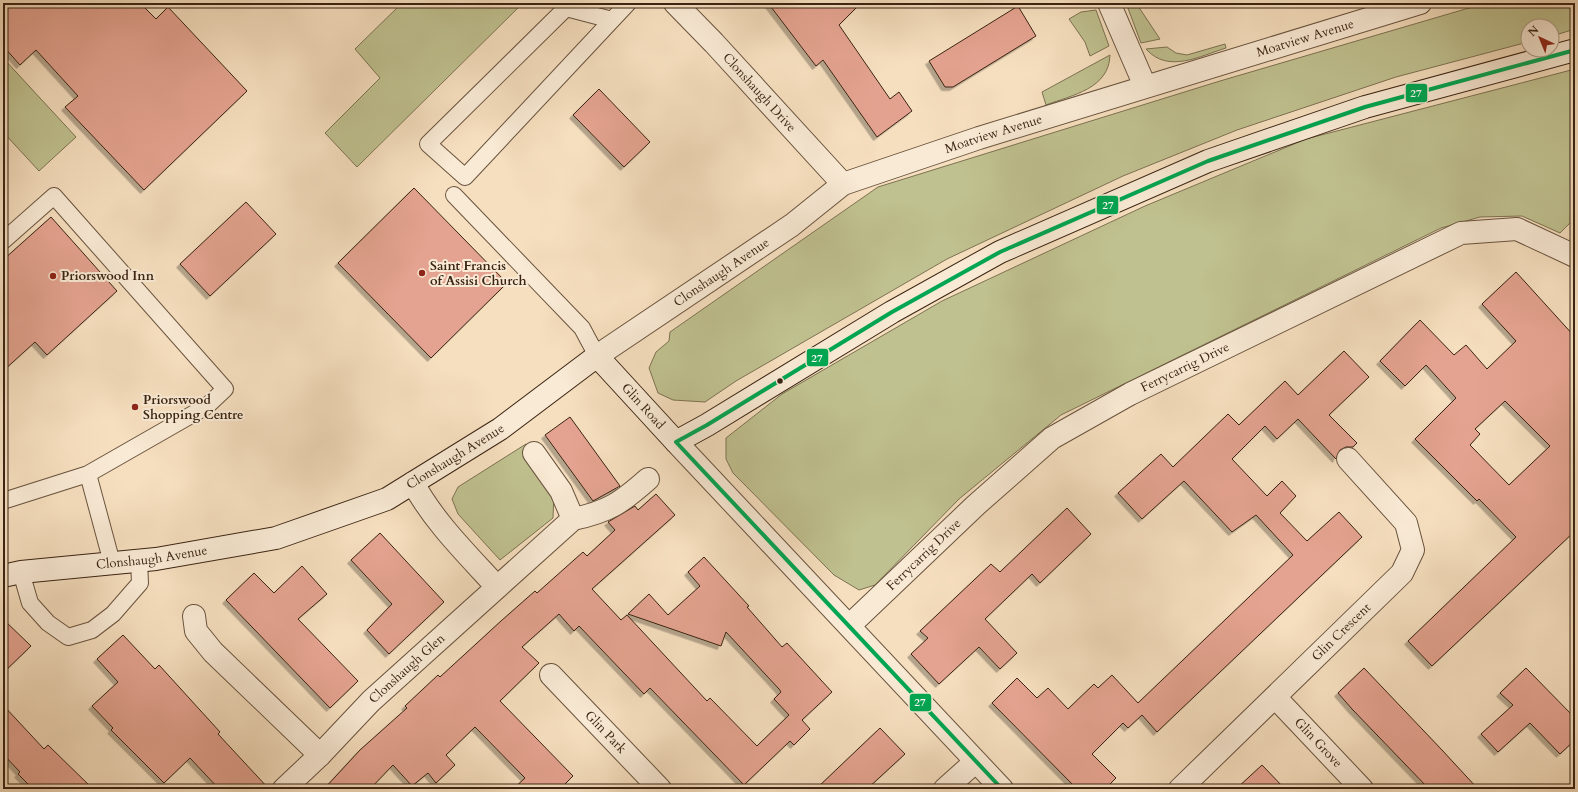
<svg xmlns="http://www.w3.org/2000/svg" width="1578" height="792" font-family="Cardo,serif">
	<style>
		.green { fill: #c0c190; stroke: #7d7252 }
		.building { fill: #e4a390; stroke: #3a2413; fill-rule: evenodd; filter: url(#shadow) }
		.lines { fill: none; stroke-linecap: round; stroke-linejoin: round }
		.lane-casing { stroke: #69533e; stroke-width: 18 }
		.street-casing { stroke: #69533e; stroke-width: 24 }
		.secondary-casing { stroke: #3a2413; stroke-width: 24 }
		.lane { stroke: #f9ead5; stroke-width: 16 }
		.street { stroke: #f9ead5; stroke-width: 22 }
		.secondary { stroke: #f9ead5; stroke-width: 22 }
		.bus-1-casing { stroke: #f9ead5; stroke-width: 7 }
		.bus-1 { stroke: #00a651; stroke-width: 4 }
		.poi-dot { fill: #8f2418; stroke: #f9ead5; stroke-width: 1.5 }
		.bus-dot { fill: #3a2413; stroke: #f9ead5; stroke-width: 1.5 }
		.labels { text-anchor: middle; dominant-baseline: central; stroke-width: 4; stroke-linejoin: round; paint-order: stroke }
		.street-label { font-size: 13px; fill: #3a2413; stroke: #f9ead5 }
		.poi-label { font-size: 13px; font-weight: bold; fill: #3a2413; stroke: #f9ead5; text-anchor: start }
		.line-badge { stroke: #f9ead5; stroke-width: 1.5 }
		.badge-label { font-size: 11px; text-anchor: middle; font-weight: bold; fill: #fff }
	</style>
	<defs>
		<filter id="shadow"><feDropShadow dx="-3.5" dy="3.5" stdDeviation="0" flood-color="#0004"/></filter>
	</defs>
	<rect width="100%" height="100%" fill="#f6dfbf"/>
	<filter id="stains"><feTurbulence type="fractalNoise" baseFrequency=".005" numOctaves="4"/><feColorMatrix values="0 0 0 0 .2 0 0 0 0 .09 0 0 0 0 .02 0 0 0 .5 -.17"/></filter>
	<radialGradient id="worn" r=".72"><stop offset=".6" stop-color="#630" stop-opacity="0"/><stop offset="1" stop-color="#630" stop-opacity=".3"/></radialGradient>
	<path class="green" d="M402 3H523L357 167 325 133 380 78 355 49Z
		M1126 3H1136L1160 39 1141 43Z
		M1486 3H1575V29L1552 36V26H1528V42L1396 77 1237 130 1123 176 947 259 736 381 705 402 673 400 658 393 649 368 656 352 669 341 670 332 878 187 1220 81Z
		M1096 10 1109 46 1090 56 1085 42 1069 19 1081 12Z
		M1225 44 1226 48C1200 56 1168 74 1146 49L1167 47 1176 53 1187 55Z
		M1110 55C1109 89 1072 95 1046 105L1042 92Z
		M4 59 76 137 39 171 3 132Z
		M1575 69V218L1560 233 1522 216 1480 217 1441 228 1061 415 959 499 875 585 859 590 834 575 733 473 726 459V438L782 394 942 301 1145 206 1306 139Z
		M526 444 554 494 553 518 500 560 458 514 452 499 458 487Z"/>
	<path class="building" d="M3 3H140L156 19 168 7 247 91 144 190 65 107 78 96 36 50 20 65 3 46Z
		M768 3H861L839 25 890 99 899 92 912 111 877 137 823 60 816 66Z
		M1018 6 1036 36 953 87H945L929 61Z
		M599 89 650 142 624 167 573 115Z
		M414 188 507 283 431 358 338 263Z
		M246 202 276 234 210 296 180 264Z
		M51 217 117 291 47 355 35 342 3 371V260Z
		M1516 272 1575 337V531L1432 666 1408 641 1516 537 1479 499 1477 501 1415 439 1456 398 1426 365 1405 386 1380 361 1420 320 1454 355 1466 345 1487 369 1516 341 1482 304ZM1505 401 1550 446 1509 485 1470 445 1480 434 1475 429Z
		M1344 351 1369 377 1329 415 1357 443 1353 447H1346L1340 450 1336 459 1298 419 1277 439 1265 426 1232 459 1267 496 1282 481 1296 496 1280 513 1307 541 1339 512 1362 537 1157 732 1142 715 1128 728 1123 723 1092 754 1116 778 1105 789H1077L992 703 1017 678 1037 698 1048 688 1068 709 1094 684 1098 688 1112 675 1138 703 1293 555 1256 515 1232 532 1184 481 1142 519 1118 493 1161 454 1173 467 1228 414 1239 425 1285 381 1298 395Z
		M570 417 620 486 593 501 545 435Z
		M656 494 675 515 592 589 621 620 627 615 707 701 710 698 757 746 789 715 774 699 781 692 779 689 726 632 721 646 628 614 649 594 668 615 700 586 688 572 704 557 749 606 747 607 782 647 787 643 832 692 802 720 810 729 794 745 790 741 744 785 650 688 644 694 579 626 574 631 559 614 522 647 539 663 500 701 573 776 560 789H513L525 778 475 727 446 755 455 765 436 783 428 773 412 786 393 765 370 789H324L360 750 407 708 405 706 438 675 440 677 501 621 535 591 537 593 583 552 587 556 615 530 608 522 635 506 638 510Z
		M1067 508 1091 534 1040 583 1032 574 985 619 1017 653 1000 669 979 647 939 684 911 654 928 638 920 631 991 564 1000 572Z
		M380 533 444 602 389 654 367 630 392 604 351 560Z
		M302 566 327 594 298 619 358 681 330 708 226 600 254 573 274 593Z
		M3 619 31 646 3 673Z
		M123 635 155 669 159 665 220 732 218 734 269 789H219L190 758 164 783 111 730 113 728 92 706 118 682 97 659Z
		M1364 668 1442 750 1478 789H1429L1352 709 1338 693Z
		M1526 668 1575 718V740L1560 754 1530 723 1498 752 1481 734 1513 705 1500 693Z
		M3 705 44 749 48 745 93 789H33L18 774 20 772 3 754Z
		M880 728 905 754 867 789H816Z
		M1262 765 1285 789H1236Z"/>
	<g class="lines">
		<g class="lane-casing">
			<path id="lane" d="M612 20 566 8 428 144 465 177 628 3
				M454 195 582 328 597 356
				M3 241 54 196 225 389 207 406 88 474 3 501
				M88 474 112 563
				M21 572 30 603 48 623 68 637 92 630 113 614 140 583 139 561"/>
		</g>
		<g class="street-casing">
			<g id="street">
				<path id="s1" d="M675 3 714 43 843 184"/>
				<path d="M1109 3 1145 86"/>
				<path id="s2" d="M597 356 792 225 843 184 979 138 1420 3"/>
				<path d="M676 442 1002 789"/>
				<path d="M534 453 561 491 573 519"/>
				<path d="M413 483C434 522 467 554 497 587"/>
				<path d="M194 616 196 631 213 652 320 755"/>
				<path id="s3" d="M850 625 976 505 1052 438 1130 394 1461 233 1517 229 1575 256"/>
				<path id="s4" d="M551 675 660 789"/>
				<path id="s5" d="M1275 697 1362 789"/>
				<path id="s6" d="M284 789 320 755 371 701 573 519C608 512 621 503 648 479"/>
				<path d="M945 789 975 762"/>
				<path id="s7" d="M1180 789 1402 573 1413 550 1406 523 1348 459"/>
			</g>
		</g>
		<g class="secondary-casing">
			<g id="secondary">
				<path id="s8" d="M3 576 21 572 156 559 276 538 387 499 500 429 597 356 676 442 707 425 892 312 1000 252 1208 161 1365 107 1575 50"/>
			</g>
		</g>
		<use href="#lane" class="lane"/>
		<use href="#street" class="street"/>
		<use href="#secondary" class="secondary"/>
		<g class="bus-1-casing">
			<path id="bus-1" d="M676 442 707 425 892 312 1000 252 1208 161 1365 107 1575 50
				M676 442 1002 789"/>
		</g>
		<use href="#bus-1" class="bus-1"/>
	</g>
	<g class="poi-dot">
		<circle cx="422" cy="273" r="4"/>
		<circle cx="53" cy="276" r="4"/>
		<circle cx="135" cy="407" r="4"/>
	</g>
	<circle class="bus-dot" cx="780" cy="381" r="3.5"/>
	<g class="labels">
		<g class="street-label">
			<text stroke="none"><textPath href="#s2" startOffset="785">Moatview Avenue</textPath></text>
			<text stroke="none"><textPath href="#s1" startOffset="123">Clonshaugh Drive</textPath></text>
			<text stroke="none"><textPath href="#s2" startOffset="459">Moatview Avenue</textPath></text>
			<text stroke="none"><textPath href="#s2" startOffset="150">Clonshaugh Avenue</textPath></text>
			<text stroke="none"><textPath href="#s3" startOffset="426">Ferrycarrig Drive</textPath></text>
			<text stroke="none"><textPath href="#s8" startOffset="716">Glin Road</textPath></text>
			<text stroke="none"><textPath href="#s8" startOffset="474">Clonshaugh Avenue</textPath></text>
			<text stroke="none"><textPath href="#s3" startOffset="102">Ferrycarrig Drive</textPath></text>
			<text stroke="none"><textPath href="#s8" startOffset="150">Clonshaugh Avenue</textPath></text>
			<text stroke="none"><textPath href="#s7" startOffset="225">Glin Crescent</textPath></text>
			<text stroke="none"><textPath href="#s6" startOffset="172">Clonshaugh Glen</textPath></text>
			<text stroke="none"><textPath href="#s4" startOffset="79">Glin Park</textPath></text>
			<text stroke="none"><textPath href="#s5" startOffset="63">Glin Grove</textPath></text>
		</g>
		<g class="poi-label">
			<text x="430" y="266">Saint Francis<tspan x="430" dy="15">of Assisi Church</tspan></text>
			<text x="61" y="276">Priorswood Inn</text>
			<text x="143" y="400">Priorswood<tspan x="143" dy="15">Shopping Centre</tspan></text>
		</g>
	</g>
	<g class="line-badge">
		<rect x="1405" y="83" width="23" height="20" rx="4" fill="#00a651"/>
		<rect x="1096" y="195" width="23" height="20" rx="4" fill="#00a651"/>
		<rect x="806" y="348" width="23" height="19" rx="4" fill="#00a651"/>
		<rect x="909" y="693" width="23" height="19" rx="4" fill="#00a651"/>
	</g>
	<g class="badge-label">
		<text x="1416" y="97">27</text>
		<text x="1108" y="209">27</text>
		<text x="817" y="362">27</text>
		<text x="920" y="706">27</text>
	</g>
	<rect width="1578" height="792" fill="none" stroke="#f6dfbf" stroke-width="16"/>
	<rect x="4" y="4" width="1570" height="784" fill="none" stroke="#3a2413" stroke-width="2"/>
	<rect x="8" y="8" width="1562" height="776" fill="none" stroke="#3a2413"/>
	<g transform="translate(1540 38) rotate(316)"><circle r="19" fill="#f9ead5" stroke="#ad9b87"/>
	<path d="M0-3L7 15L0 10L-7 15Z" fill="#8f2418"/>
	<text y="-6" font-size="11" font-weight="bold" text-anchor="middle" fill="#3a2413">N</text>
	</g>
	<rect width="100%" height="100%" filter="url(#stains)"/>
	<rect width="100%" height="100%" fill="url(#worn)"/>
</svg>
